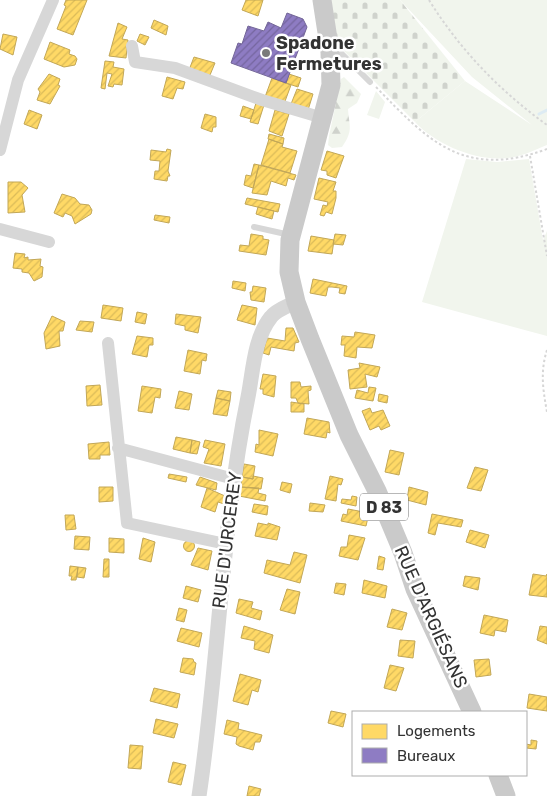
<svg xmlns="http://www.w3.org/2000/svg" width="547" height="796" font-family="Rubik,sans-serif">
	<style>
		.green { fill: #f1f5ed }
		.forest { fill: url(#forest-firs) }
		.cemetery { fill: url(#cemetery-stones) }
		.homes { fill: url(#homes-hatch); stroke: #c2a757 }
		.offices { fill: url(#offices-hatch); stroke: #736698 }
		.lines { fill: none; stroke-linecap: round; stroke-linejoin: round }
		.stream { stroke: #ddebf3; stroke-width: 3 }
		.path { stroke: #d6d6d6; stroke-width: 2; stroke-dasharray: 2.5 2.5; stroke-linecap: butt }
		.service { stroke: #d7d7d7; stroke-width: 6 }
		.minor { stroke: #d7d7d7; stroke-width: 12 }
		.tertiary { stroke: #d7d7d7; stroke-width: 15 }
		.primary { stroke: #cacaca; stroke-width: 19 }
		.poi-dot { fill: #7a7a7a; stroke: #fff; stroke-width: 2 }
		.labels { text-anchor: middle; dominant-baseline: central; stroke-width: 5; stroke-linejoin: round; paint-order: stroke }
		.shield { fill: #fff; stroke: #707070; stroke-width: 1 }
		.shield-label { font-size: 16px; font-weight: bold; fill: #333 }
		.poi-label { font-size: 18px; font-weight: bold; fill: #333; stroke: #fff; text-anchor: start }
		.street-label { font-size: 18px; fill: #333; stroke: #fff }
	</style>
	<defs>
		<pattern id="forest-firs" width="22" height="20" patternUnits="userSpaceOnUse" patternTransform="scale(1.25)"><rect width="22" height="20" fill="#f1f5ed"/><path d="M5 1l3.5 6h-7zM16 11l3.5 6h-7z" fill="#cfd2cc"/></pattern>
		<pattern id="cemetery-stones" width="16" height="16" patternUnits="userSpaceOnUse" patternTransform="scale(1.25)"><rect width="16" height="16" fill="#f1f5ed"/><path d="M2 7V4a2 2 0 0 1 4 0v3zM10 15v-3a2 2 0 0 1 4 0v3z" fill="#cfd2cc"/></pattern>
		<pattern id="homes-hatch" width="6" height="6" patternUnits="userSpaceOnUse" patternTransform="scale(1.25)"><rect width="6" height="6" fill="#ffd966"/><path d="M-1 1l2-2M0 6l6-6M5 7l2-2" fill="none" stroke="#dbbb59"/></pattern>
		<pattern id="offices-hatch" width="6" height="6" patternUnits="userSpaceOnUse" patternTransform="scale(1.25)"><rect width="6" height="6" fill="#8e7cc3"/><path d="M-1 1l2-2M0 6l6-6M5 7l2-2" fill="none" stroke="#75669f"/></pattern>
	</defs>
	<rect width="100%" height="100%" fill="#fff"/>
	<path class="green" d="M400 0H547V145C537 149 525 155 514 157 482 164 437 146 415 122L465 81 532 125 472 77Z
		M376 91 385 102 379 119 367 115Z
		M466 159 497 162 529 159 543 240 547 231V336L422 302Z"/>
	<path class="forest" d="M344 77 361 94 357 103 348 109C349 126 354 130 342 147L332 148 328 145 329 136 341 79Z"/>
	<path class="cemetery" d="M331 0H400L465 81 415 122 338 45Z"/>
	<path class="homes" d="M66 0H87L73 35 57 29 66 6 64 5Z
		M246 0H263L258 16 242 10Z
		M154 20 168 26 166 35 151 28Z
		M118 23 127 27 122 39 128 40 126 58 109 56Z
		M3 34 17 37 13 55 0 49Z
		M140 34 149 37 145 45 137 41Z
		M50 42 70 50 69 54 75 56 77 59 75 65 64 67 44 59Z
		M194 57 215 63 210 75 189 70Z
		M105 61 114 62 113 67 124 69 122 85 114 84 113 87 108 86 112 74 107 73 105 89 101 88Z
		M49 74 60 79 58 85 60 86 50 104 37 100 40 92 38 89Z
		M289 74 301 78 298 87 286 83Z
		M167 77 185 82 183 89 177 88 173 99 162 96Z
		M272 78 291 85 284 104 265 97Z
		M297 89 313 94 308 110 291 104Z
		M256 103 264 105 258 124 250 122Z
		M243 106 254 110 251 119 240 116Z
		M29 110 42 115 37 129 24 124Z
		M275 110 289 114 282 136 269 131Z
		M205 114 216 117V127H213L212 132 201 128Z
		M269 134 284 138 283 144 268 139Z
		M269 139 283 144 282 147 297 151 290 173 261 165Z
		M167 149 171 150 168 171 170 176H168L167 181 154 179 155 171H159L160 161 150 160 151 150 166 152Z
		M327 151 344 156 336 178 327 175V171L321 170Z
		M254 164 259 165 253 188 244 185 246 175 251 176Z
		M259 165 296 175 294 180 288 178 286 186 271 181 267 195 252 193Z
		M319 178 336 182 333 191H336V198L332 214 326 212 324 216 320 215 323 205 327 206 328 202 314 199Z
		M8 182H21L28 188 22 195 25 212 8 213Z
		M62 194 75 198 80 204 89 205 92 210 91 214 75 224 72 216 65 213 63 217 54 213Z
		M247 198 280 204 278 212 245 204Z
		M258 207 274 211 272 219 256 214Z
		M155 215 170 217 169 223 154 220Z
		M251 234 263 236V239L269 240 266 255 239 251 240 245 249 246Z
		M335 234 346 235 343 245 333 244Z
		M311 236 334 240 332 254 308 251Z
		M15 253 25 254 24 258 28 257V260L41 259 40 266 43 267 42 277 34 281 29 273 22 272V269L13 268Z
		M313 279 347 286 345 294 339 293 340 288 332 287H328L326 296 310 293Z
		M233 281 246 283 245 291 232 288Z
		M253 286 266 288 264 302 251 300 250 292H252Z
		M103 305 123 308 121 321 101 318Z
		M242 305 257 308 255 325 237 320Z
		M137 312 147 314 145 324 135 322Z
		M176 314 201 317 198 333 185 330V326L175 324Z
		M52 316 65 322 63 331H59L60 346 46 349 44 333Z
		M80 321 94 322 92 332 76 330Z
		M286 328H293L299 342 295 343 294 351 271 347 269 355 263 353 267 338 285 341Z
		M355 332 375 335 372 348 357 347 356 358 344 356 345 345H341L342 336 354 337Z
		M137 336 153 338V345H149L147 357 132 354Z
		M188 350 207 354 206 361 202 360 200 374 184 371Z
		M359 363 380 367 377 377 365 374 367 387 350 389 348 370 360 368Z
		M263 374 276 376 274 397 263 394V389H260Z
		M291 382H300L301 387 311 386V390L308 391 309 404 298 403 296 398H291Z
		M100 385 102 405 87 406 86 386Z
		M142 386 161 389 160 398 155 397 152 413 138 411Z
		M369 387 376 388 373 401 355 398 357 390 368 393Z
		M218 390 231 392 230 401 216 398Z
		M179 391 192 394 189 410 175 408Z
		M379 394 388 396 387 403 378 401Z
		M216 398 230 401 227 416 213 414Z
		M291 402 304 404V412H291Z
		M370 408 372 413 383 410 390 426 381 430 379 426 370 430 362 411Z
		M307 418 329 422 330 433 327 432 326 438 304 434Z
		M259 430 278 434 273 456 255 452 256 444 259 445Z
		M176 437 192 440 190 453 173 449Z
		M192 440 200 442 197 454 190 453Z
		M205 440 225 444 221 466 204 463 209 449 203 447Z
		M109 442 110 455H100V459H89L88 444Z
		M390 450 404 453 399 475 385 472Z
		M244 464 255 466 253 479 242 477Z
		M475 467 488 470 481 491 467 488Z
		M169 474 187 477 186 482 168 478Z
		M253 476 263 478 261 489 241 487 242 477 253 479Z
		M330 476 343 479 341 485 338 484 336 501 325 499Z
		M200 477 217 483 216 490 196 485Z
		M282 482 292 484 290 493 280 490Z
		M99 487H113V501L99 502Z
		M241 487 259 488 258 493 266 495 265 501 239 496Z
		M409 487 428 492 426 505 407 500Z
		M207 488 225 496 224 504 218 502 215 512 201 507Z
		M352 496 357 497 356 506 341 503 342 499 351 500Z
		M310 503 325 505 323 512 309 511Z
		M254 504 268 506 267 515 252 512Z
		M348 509 369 513 366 526 341 521 343 514 347 515Z
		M432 514 463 520 461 527 438 523 435 535 428 533Z
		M65 515H74L76 529 66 530Z
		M258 523 268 525V523L280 527 277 540 255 536Z
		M470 530 489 535 485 548 466 542Z
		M349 535 365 538 358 560 339 556 341 547H347Z
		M75 536 90 537 89 550 74 549Z
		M109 538 124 539V553L109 552Z
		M143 538 155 542 151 562 139 559Z
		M183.5 546a5.5 5.5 0 1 1 11 0a5.5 5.5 0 1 1-11 0Z
		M198 548 212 551 208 570 191 565Z
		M294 552 307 555 300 583 264 573 267 560 290 565Z
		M379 556 385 558 383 570 377 569Z
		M104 559H109V577H103Z
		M70 566 78 567 76 580H71L72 576H69Z
		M78 567 86 568 84 578 77 577Z
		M533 574 546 576 547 574V597L529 595Z
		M465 576 480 578 478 590 463 586Z
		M364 580 387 586 385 598 362 593Z
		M336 583 346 584 344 595 334 593Z
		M186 586 201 590 198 602 183 598Z
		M287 589 300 592 295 614 280 610Z
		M239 599 253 602 251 608 262 611 260 620 236 613Z
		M179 608 187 610 184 622 176 620Z
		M392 609 407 613 402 630 387 627Z
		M484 615 508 620 506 632 495 630 494 636 480 633Z
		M244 626 273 635 269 653 254 649 255 641 241 638Z
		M540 626 547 627V644L537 640Z
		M181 628 202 633 199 647 177 641Z
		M400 640 415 641 413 658 398 656Z
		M183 658 193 659 194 662 196 663 194 675 180 672Z
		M489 659 491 675 476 677 474 660Z
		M390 665 404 668 396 691 384 688Z
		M240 674 261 680 258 692 252 690 248 705 233 701Z
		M154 688 180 694 177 708 150 701Z
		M529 694 547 697V711L527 708Z
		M331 711 346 714 343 727 328 723Z
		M156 719 178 724 174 738 153 733Z
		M227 720 239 723 238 729 262 735 260 742H255L253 750 239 746 236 744 237 737 224 734Z
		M531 740 537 741 536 749 526 748V744L531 745Z
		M130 745 143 746 141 769 128 768Z
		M173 762 186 765 181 785 168 782Z
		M249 786 261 789 259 796H247Z"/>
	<path class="offices" d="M287 13 303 19 307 27 286 83 231 63 238 43 242 44 248 26 264 31 268 22 281 28Z"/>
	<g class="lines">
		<path class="stream" d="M539 114 547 110"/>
		<path class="path" d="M429 0C460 50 500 91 547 125
			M376 87C430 143 465 179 547 149
			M530 156 547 256
			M547 350C540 372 543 390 547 412"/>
		<path class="service" d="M331 52 342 54 370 82
			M254 227 290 235"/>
		<path class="minor" d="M132 46 135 62 175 68 262 100 323 118
			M0 150 18 80 53 0
			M0 229 49 242
			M108 343 127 523 226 544
			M118 448 234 479"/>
		<path class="tertiary" d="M199 796C219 663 221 529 248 397 253 372 254 338 271 317 276 310 288 306 296 302"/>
		<path class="primary" d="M322 0 330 52 331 85 290 240 289 272 296 302 310 339 349 435 377 491 403 553 415 589 472 712
			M498 775 506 796"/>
	</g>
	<circle class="poi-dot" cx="266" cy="53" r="5"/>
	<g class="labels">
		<rect class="shield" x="360" y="493.5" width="48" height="27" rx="4"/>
		<g class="shield-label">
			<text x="384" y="507">D 83</text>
		</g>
		<g class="poi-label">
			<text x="276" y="43">Spadone<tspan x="276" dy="21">Fermetures</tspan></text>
		</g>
		<g class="street-label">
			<text transform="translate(227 540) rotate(-83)">RUE D'URCEREY</text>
			<text transform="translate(431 617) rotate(66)">RUE D'ARGIÉSANS</text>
		</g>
	</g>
	<rect x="352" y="711" width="175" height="65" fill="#ffffff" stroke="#adadad"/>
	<rect x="362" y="724" width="25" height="15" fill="#ffd966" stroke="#adadad"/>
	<text x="397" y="736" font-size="15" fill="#333333">Logements</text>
	<rect x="362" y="748" width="25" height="15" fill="#8e7cc3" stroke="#adadad"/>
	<text x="397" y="761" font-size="15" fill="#333333">Bureaux</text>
</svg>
